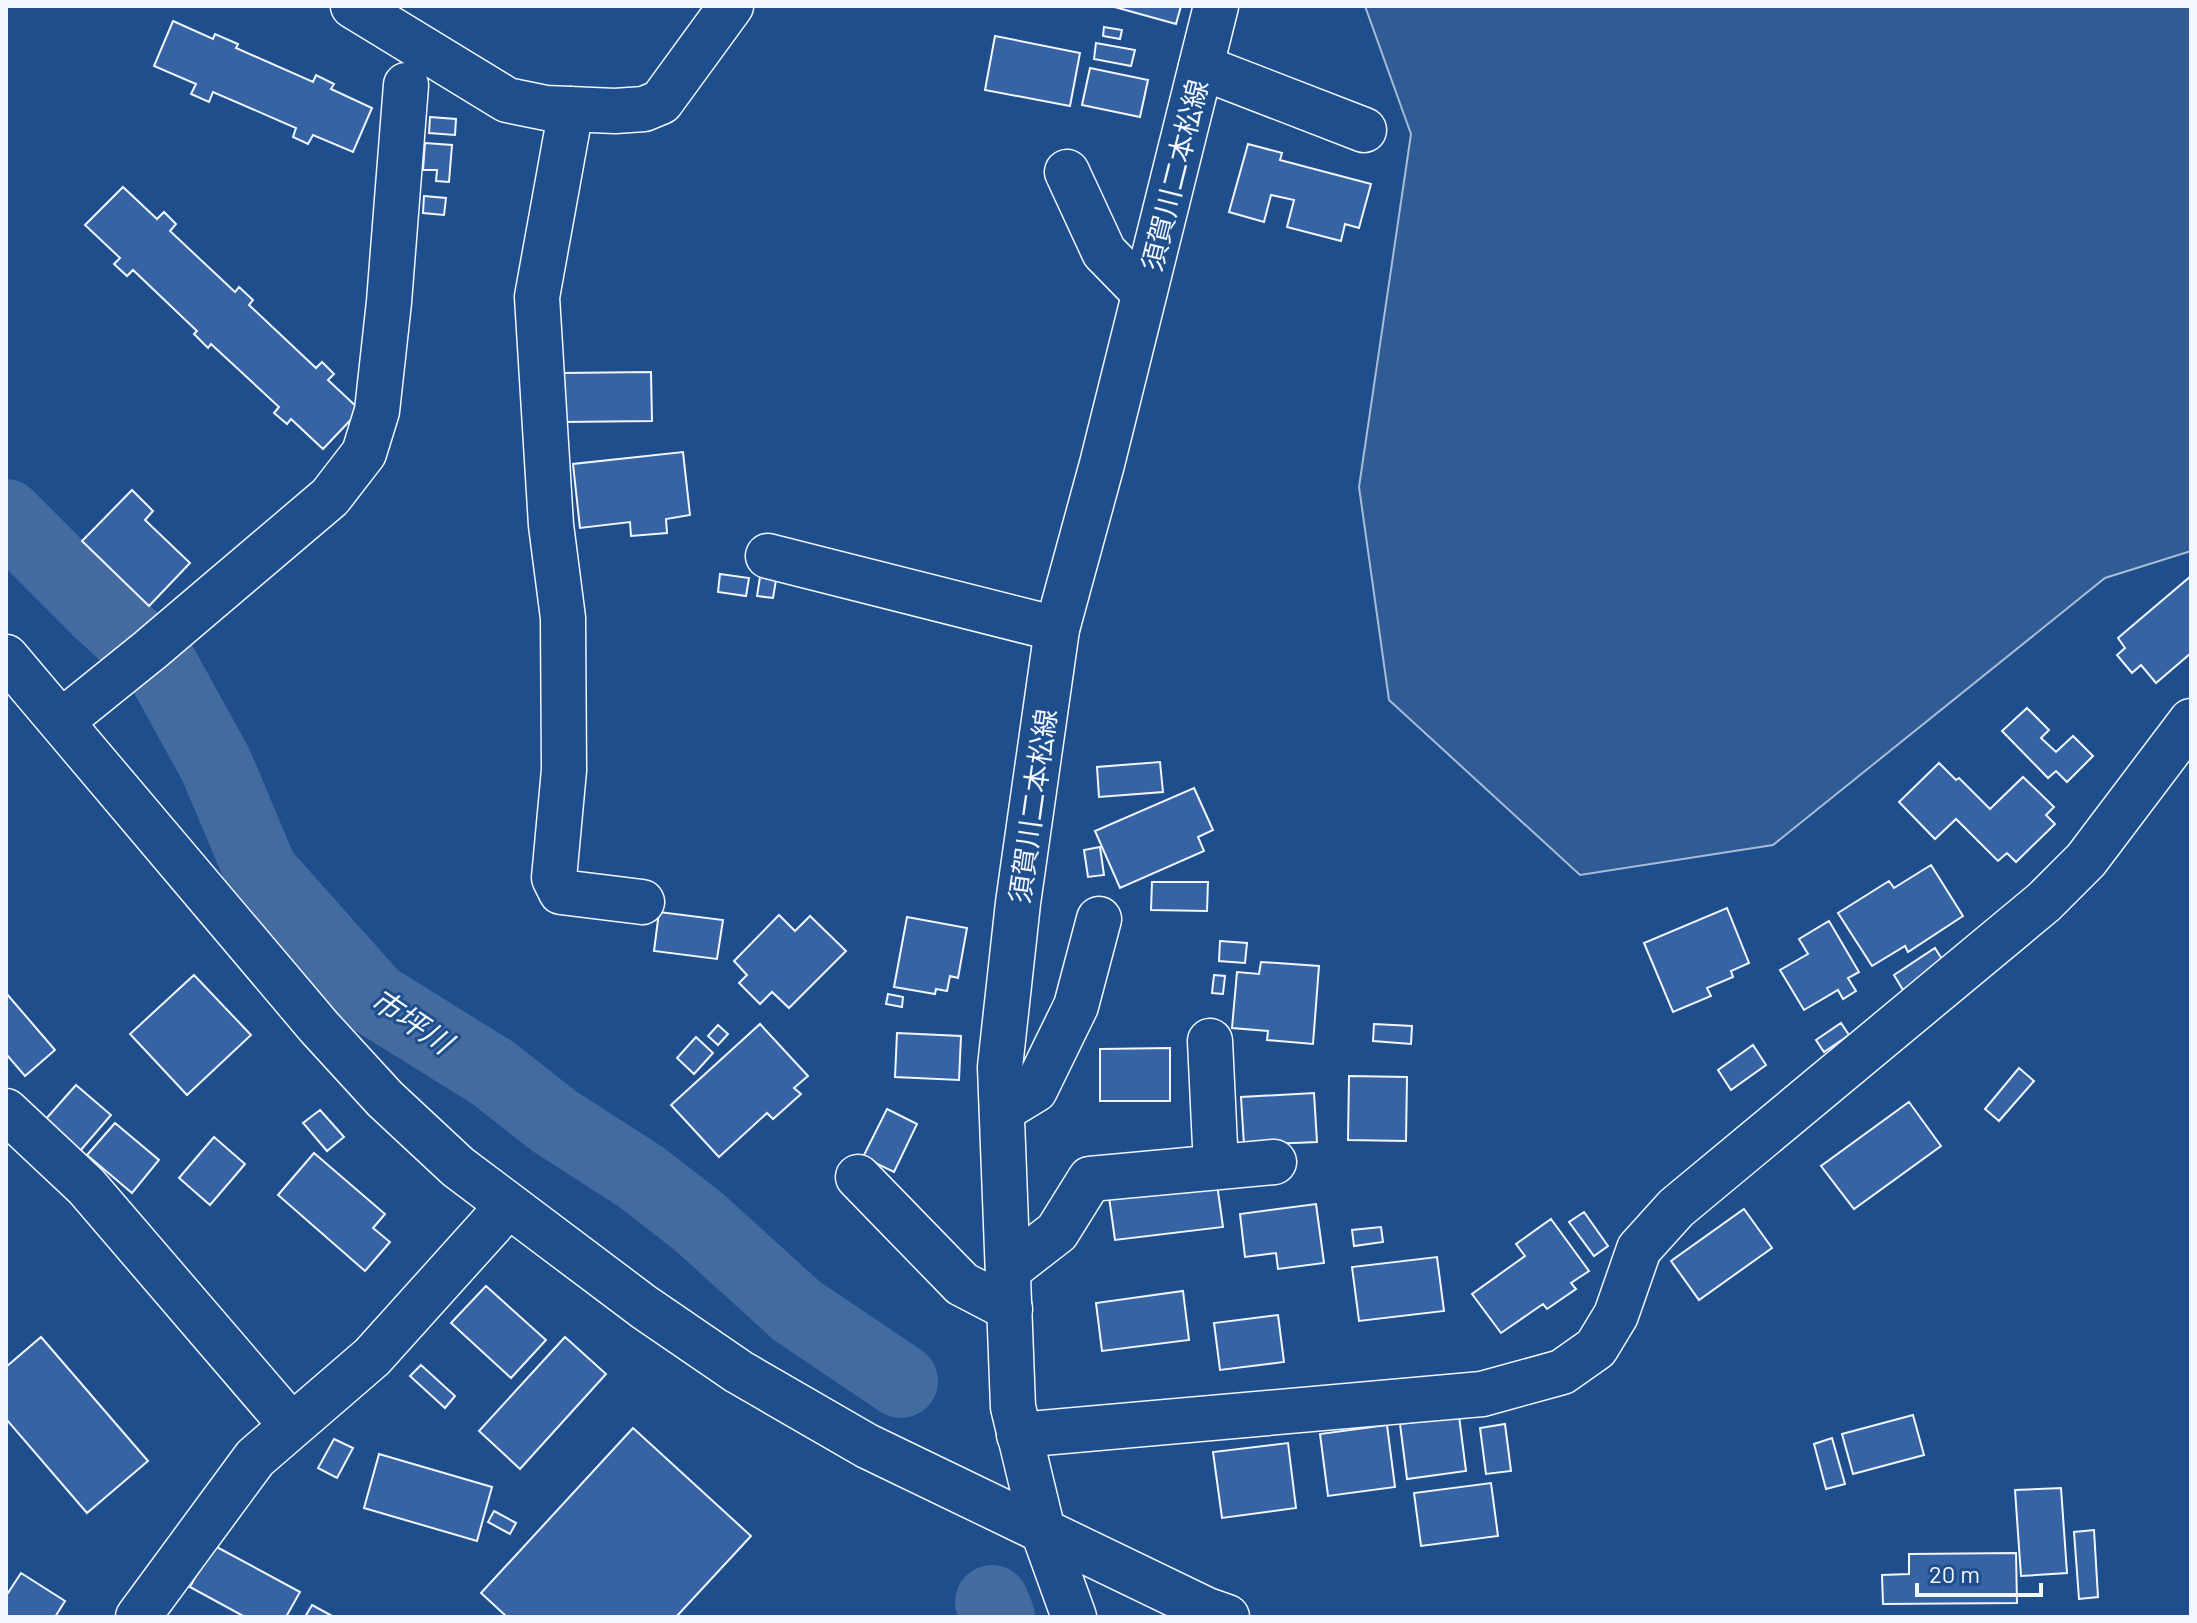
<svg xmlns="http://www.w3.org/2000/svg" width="2197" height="1623" font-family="Barlow,'Noto Sans JP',sans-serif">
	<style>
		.built { fill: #305b95; stroke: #a8bbd7; stroke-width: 2 }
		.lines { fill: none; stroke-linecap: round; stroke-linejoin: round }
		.river { stroke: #446ba0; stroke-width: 74 }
		.building { fill: #3563a3; stroke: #f2f6ff; stroke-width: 2 }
		.minor-casing { stroke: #f2f6ff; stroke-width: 47 }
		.major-casing { stroke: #f2f6ff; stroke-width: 47 }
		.minor { stroke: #1f4e8c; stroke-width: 44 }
		.major { stroke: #1f4e8c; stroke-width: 44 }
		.labels { text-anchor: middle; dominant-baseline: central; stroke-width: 6; stroke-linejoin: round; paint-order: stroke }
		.street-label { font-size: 28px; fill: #f2f6ff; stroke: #1f4e8c }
		.water-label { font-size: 30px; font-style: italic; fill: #f2f6ff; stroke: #1f4e8c }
	</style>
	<rect width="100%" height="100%" fill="#1f4e8c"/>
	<path class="built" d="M1365 6H2191V551L2105 578 1773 845 1580 875 1389 700 1359 487 1411 134Z"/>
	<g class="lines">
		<path class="river" d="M6 516 101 611 162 667 216 765 261 872 374 999 493 1073 554 1121 641 1177 699 1222 797 1311 901 1381
			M992 1602 998 1617"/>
	</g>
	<path class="building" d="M1111 6H1181L1176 24Z
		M173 21 213 39 215 34 238 44 236 48 313 82 316 75 334 84 331 89 372 108 353 152 313 135 308 144 293 137 296 128 213 92 209 102 191 94 196 84 154 66Z
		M1104 27 1122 30 1120 39 1103 36Z
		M995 36 1080 53 1070 106 985 90Z
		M1096 43 1135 50 1131 66 1094 59Z
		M1090 68 1148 80 1140 117 1082 105Z
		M430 117 456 119 455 135 429 133Z
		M425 143 452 145 449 182 436 181 437 170H423Z
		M1248 144 1282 153 1280 160 1371 184 1359 228 1345 224 1341 241 1287 227 1294 200 1271 195 1264 222 1229 212Z
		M123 187 157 219 164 212 176 224 170 231 235 292 239 287 253 300 249 305 316 368 322 362 334 374 328 380 360 410 323 449 291 419 287 424 274 413 279 407 211 344 208 348 194 334 197 331 133 270 127 276 114 264 120 258 85 225Z
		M424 196 446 198 444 215 423 213Z
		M651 372 652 421 563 422 562 373Z
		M683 452 690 515 666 519 667 533 631 536 630 522 580 528 573 464Z
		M132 490 153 511 145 520 190 563 149 606 82 541Z
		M720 574 749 578 746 596 718 592Z
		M2191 576V653L2156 683 2141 665 2132 673 2117 655 2125 648 2118 638Z
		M760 577 776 580 773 598 757 596Z
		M2027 708 2049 730 2041 738 2056 752 2073 736 2093 756 2067 782 2056 771 2048 778 2002 731Z
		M1160 762 1163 792 1099 797 1097 767Z
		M1939 763 1956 780 1959 778 1990 809 2023 777 2054 807 2046 815 2055 824 2016 862 2007 853 1998 861 1956 819 1935 839 1899 802Z
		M1194 788 1213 830 1198 837 1204 851 1120 888 1095 831Z
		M1100 847 1104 875 1088 877 1084 850Z
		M1931 865 1963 916 1908 952 1905 946 1872 966 1838 913 1889 881 1894 888Z
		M1152 882H1208L1207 911 1151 910Z
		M1727 908 1749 963 1731 971 1733 977 1707 988 1711 996 1673 1012 1644 943Z
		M659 912 723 920 717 959 654 951Z
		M779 915 795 931 810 916 846 951 789 1008 772 992 760 1004 739 983 747 975 734 961Z
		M907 917 967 928 958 978 950 976 947 991 936 989 935 994 894 987Z
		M1829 921 1859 972 1848 978 1856 991 1843 999 1838 990 1804 1010 1780 970 1808 954 1799 939Z
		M1220 941 1247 943 1245 963 1219 961Z
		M1935 948 1945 964 1903 990 1894 975Z
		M1261 962 1319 966 1313 1044 1267 1040 1268 1031 1232 1028 1237 972 1259 974Z
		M194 975 251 1035 187 1095 130 1034Z
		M1214 975 1225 976 1223 994 1212 993Z
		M6 993 55 1050 25 1076 6 1054Z
		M888 994 903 997 902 1007 886 1004Z
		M1841 1023 1849 1035 1824 1052 1816 1040Z
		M760 1024 808 1076 794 1088 801 1094 773 1119 767 1113 719 1157 671 1105Z
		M1374 1024 1412 1026 1411 1044 1373 1041Z
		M718 1025 728 1034 718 1045 708 1036Z
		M897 1033 961 1036 959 1080 895 1077Z
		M696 1037 713 1053 694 1074 677 1058Z
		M1753 1045 1766 1065 1731 1090 1718 1070Z
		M1170 1048V1101H1100V1049Z
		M2019 1068 2034 1081 1999 1121 1985 1109Z
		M1349 1076 1407 1077 1406 1141 1348 1140Z
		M76 1085 111 1115 80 1151 45 1120Z
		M1314 1093 1317 1142 1244 1145 1241 1097Z
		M1909 1102 1941 1146 1854 1209 1821 1166Z
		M887 1109 917 1124 894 1172 863 1157Z
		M320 1110 344 1137 327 1151 303 1123Z
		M115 1123 159 1160 132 1193 87 1155Z
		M214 1137 245 1164 210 1205 179 1178Z
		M314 1153 385 1214 373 1228 390 1242 365 1271 278 1195Z
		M1217 1184 1223 1227 1115 1240 1109 1197Z
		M1316 1204 1324 1263 1278 1269 1276 1253 1245 1257 1240 1214Z
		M1744 1209 1772 1248 1699 1300 1671 1261Z
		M1584 1212 1608 1246 1594 1256 1569 1222Z
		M1551 1219 1589 1271 1571 1283 1576 1289 1547 1309 1543 1304 1501 1333 1472 1294 1525 1256 1516 1244Z
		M1381 1227 1383 1242 1354 1246 1352 1230Z
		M1437 1257 1444 1311 1359 1321 1352 1267Z
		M486 1286 546 1340 511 1378 451 1323Z
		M1183 1291 1189 1340 1102 1351 1096 1303Z
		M1278 1315 1284 1362 1220 1370 1214 1323Z
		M41 1337 148 1461 87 1513 6 1419V1367Z
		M565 1337 606 1374 520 1469 479 1431Z
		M421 1365 455 1396 445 1408 410 1376Z
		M1913 1415 1924 1455 1853 1474 1842 1434Z
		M1459 1416 1466 1471 1407 1479 1400 1424Z
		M1505 1424 1511 1471 1486 1474 1480 1428Z
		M1387 1425 1395 1487 1328 1496 1320 1434Z
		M633 1428 751 1536 676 1617H507L481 1593Z
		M1832 1438 1845 1484 1826 1489 1814 1444Z
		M334 1439 353 1448 337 1478 318 1468Z
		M1288 1443 1296 1508 1222 1518 1213 1452Z
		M379 1454 492 1487 477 1541 364 1508Z
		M1491 1483 1498 1536 1421 1546 1414 1493Z
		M2061 1488 2067 1573 2021 1576 2015 1490Z
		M494 1511 516 1523 510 1534 488 1522Z
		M2094 1530 2098 1597 2079 1599 2074 1532Z
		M213 1545 300 1592 286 1617H245L190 1587Z
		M2016 1553 2017 1603 1883 1604 1882 1575 1909 1574V1554Z
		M21 1573 65 1601 55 1617H6V1596Z
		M312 1605 334 1617H305Z"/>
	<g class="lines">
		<g class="minor-casing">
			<path id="minor" d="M353 6 507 100 546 108 615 111 644 109 661 102 731 6
				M1201 67 1364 130
				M571 109 537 297 551 525 563 618 564 770 554 878 561 892 642 902
				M1067 172 1104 252 1144 293
				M768 556 1057 629
				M6 657 319 1027 385 1099 458 1167 644 1307 739 1372 867 1446 1207 1610 1227 1617
				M62 721 150 650 330 497 364 453 377 411 389 302 406 85
				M1210 1041 1216 1167
				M1002 1110 1035 1090 1076 1006 1099 919
				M6 1111 86 1186 292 1426
				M858 1177 962 1284 1010 1309
				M1008 1270 1057 1232 1090 1179 1274 1162
				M1019 1435 1482 1394 1562 1372 1596 1348 1616 1315 1639 1249 1676 1208 2044 902 2086 860 2191 721
				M138 1617 255 1458 372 1357 508 1206"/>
		</g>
		<g class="major-casing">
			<path id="major" d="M1074 1617 1043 1531 1013 1407 1000 1067 1018 903 1057 629 1102 464 1216 6"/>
		</g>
		<use href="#minor" class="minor"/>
		<use href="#major" class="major"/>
	</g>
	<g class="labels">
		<g class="street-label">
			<text transform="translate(1174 175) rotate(-76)">須賀川二本松線</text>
			<text transform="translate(1032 806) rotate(-82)">須賀川二本松線</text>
		</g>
		<g class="water-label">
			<text transform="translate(412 1020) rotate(34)">市坪川</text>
		</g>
	</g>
	<rect width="2197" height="1623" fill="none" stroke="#f2f6ff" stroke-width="16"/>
	<path d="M1917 1583v12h124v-12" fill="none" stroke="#f2f6ff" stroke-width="4"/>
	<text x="1929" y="1583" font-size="24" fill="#f2f6ff" stroke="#1f4e8c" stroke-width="6" paint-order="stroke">20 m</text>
</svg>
